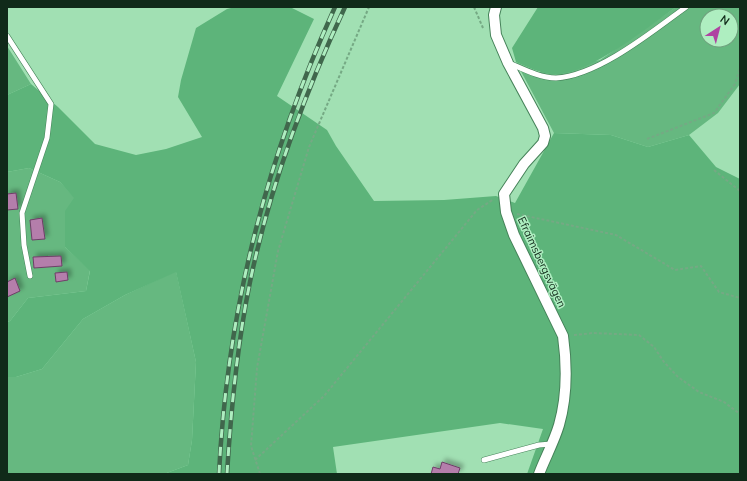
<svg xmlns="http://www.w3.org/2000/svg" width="747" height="481" font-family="Mulish,sans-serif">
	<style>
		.green { fill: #66b880; fill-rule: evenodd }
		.forest { fill: #5db47a }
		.building { fill: #b47eab; stroke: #6f3e68; filter: url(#shadow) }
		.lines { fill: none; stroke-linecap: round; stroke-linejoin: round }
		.lane-casing { stroke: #458259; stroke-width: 6 }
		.street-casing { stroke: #458259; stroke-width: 12 }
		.path { stroke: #75a984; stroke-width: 2; stroke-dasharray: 3 2; stroke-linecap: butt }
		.lane { stroke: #fff; stroke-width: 5 }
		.street { stroke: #fff; stroke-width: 10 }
		.rail-casing { stroke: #40674c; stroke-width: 4.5 }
		.rail { stroke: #aeeec0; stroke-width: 3; stroke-dasharray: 9; stroke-linecap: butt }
		.labels { text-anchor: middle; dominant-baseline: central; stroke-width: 3; stroke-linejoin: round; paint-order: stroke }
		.street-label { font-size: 11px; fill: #102a19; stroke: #aeeec0 }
	</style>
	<defs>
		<filter id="shadow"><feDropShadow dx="3.5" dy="-3.5" stdDeviation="2" flood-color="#0004"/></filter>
	</defs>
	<rect width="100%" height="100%" fill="#a1e0b3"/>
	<path class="green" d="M676 7H740V84L718 113 689 135 648 147 611 135 554 133 516 62 539 72 600 60ZM707 16H731V40H707Z
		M7 46 31 84 7 95Z
		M29 168 60 182 75 198 65 247 90 270 86 291 28 298 10 321 7 322V172Z
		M176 271 196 362 192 440 188 465 164 474H7V377H16L42 369 83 319 125 295Z"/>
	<path class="forest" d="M235 7H290L314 19 277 96 327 130 336 146 374 201 444 200 496 196 515 203 554 133 611 135 648 147 689 135 716 167 740 179V474H527L543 429 500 423 333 447 337 474H164L188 465 192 440 196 362 176 272 125 295 83 319 42 369 16 377H7V322L10 321 28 298 86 291 90 271 65 247V211L74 198 60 182 29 168 7 172V95L31 84 58 107 95 144 136 155 166 149 202 137 178 97 181 80 196 28 227 9Z
		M538 7H676C648 27 588 76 554 74 541 74 528 67 516 62L512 48Z"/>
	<path class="building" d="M16 193 18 209 7 210V194Z
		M42 218 45 239 32 240 30 220Z
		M61 256 62 266 34 268 33 257Z
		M67 272 68 280 56 282 55 273Z
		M15 278 20 291 7 297V282Z
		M442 462 460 468 458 474H431L433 467 440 469Z"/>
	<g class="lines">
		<g class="lane-casing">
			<path id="lane" d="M7 36 51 104 47 138 22 213 24 245 30 276
				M509 63C523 69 540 78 556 78 598 76 653 31 686 7
				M484 460 539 445 551 444"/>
		</g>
		<g class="street-casing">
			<path id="street" d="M496 7 494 15 496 35 508 63 543 128 545 136 543 143 524 164 504 194 506 212 514 235 563 336C567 365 567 397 559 425 554 442 545 458 539 474"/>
		</g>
		<path class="path" d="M474 7 483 28
			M647 139 714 113 735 84 740 68
			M714 170 740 191
			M517 214 616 235 675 270 701 266 719 292 740 298
			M574 335 593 333 639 335 654 347 664 362 678 377 699 392 724 402 740 414
			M255 460 324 396 477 210 494 199
			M260 474 251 446 257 368 278 251 309 147 369 7"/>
		<use href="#lane" class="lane"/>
		<use href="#street" class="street"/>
		<g class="rail-casing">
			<path id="rail" d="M219 474C227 309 267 157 335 7
				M227 474C231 409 237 345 250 282 270 186 304 95 345 7"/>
		</g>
		<use href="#rail" class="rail"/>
	</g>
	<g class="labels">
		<g class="street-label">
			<text transform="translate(542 262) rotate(65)">Efraimsbergsvägen</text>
		</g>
	</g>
	<rect width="747" height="481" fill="none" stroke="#102a19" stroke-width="16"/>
	<g transform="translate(719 28) rotate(36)"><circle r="19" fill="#aeeec0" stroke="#6fa07d"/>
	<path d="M0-3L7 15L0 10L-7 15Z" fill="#af43a2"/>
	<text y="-6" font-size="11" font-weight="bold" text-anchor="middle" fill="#102a19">N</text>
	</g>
</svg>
